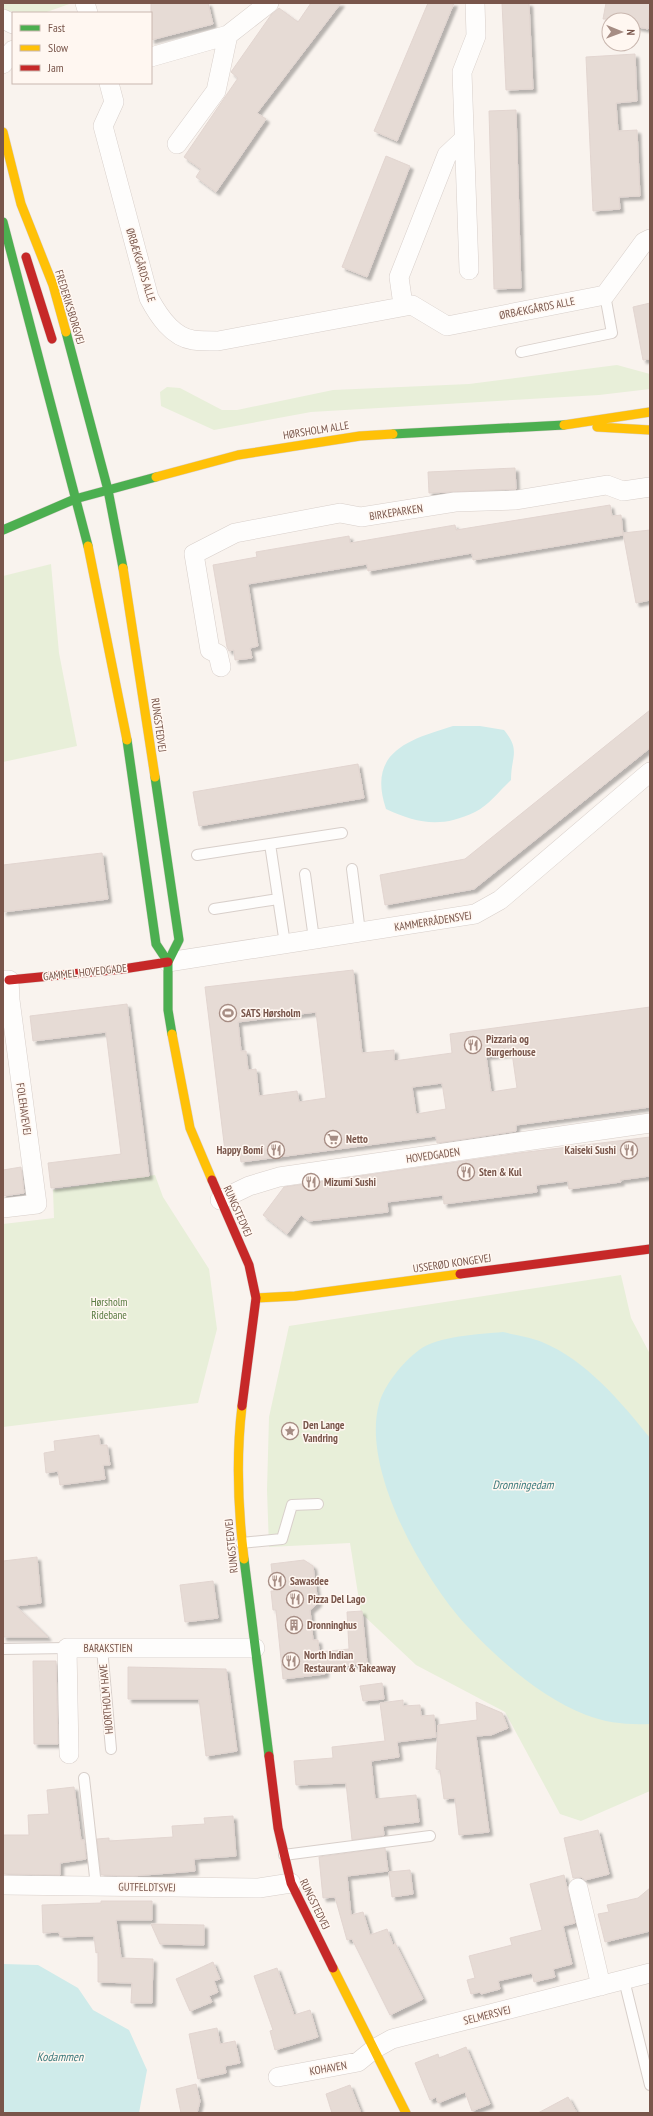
<svg xmlns="http://www.w3.org/2000/svg" width="653" height="2116" font-family="'PT Sans Narrow',sans-serif">
	<style>
		.green { fill: #e8efd9 }
		.water { fill: #cfebea }
		.building { fill: #e6dbd5; stroke: #e2d5d0; fill-rule: evenodd; filter: url(#shadow) }
		.lines { fill: none; stroke-linecap: round; stroke-linejoin: round }
		.lane-casing { stroke: #d8cfca; stroke-width: 12 }
		.street-casing { stroke: #d8cfca; stroke-width: 20 }
		.fast-casing { stroke: #dad0cc; stroke-width: 10 }
		.slow-casing { stroke: #dad0cc; stroke-width: 10 }
		.jam-casing { stroke: #dad0cc; stroke-width: 10 }
		.lane { stroke: #fefdfc; stroke-width: 10 }
		.street { stroke: #fefdfc; stroke-width: 19 }
		.fast { stroke: #4caf50; stroke-width: 9 }
		.slow { stroke: #ffc107; stroke-width: 9 }
		.jam { stroke: #c62828; stroke-width: 9 }
		.labels { text-anchor: middle; dominant-baseline: central; stroke-width: 3; stroke-linejoin: round; paint-order: stroke }
		.street-label { font-size: 11px; fill: #79564b; stroke: #fff7f1 }
		.poi-label { font-size: 11px; font-weight: bold; fill: #79564b; stroke: #fff7f1; text-anchor: start }
		.park-label { font-size: 11px; fill: #587a40; stroke: #fff7f1 }
		.water-label { font-size: 12px; font-style: italic; fill: #3e7c7e; stroke: #fff7f1 }
	</style>
	<defs>
		<filter id="shadow"><feDropShadow dx="3.5" dy="3.5" stdDeviation="1" flood-color="#0004"/></filter>
	</defs>
	<rect width="100%" height="100%" fill="#f9f3ee"/>
	<path class="green" d="M3 3H72L44 13 4 11Z
		M617 365 650 374V389L599 395 311 412 214 430 161 406 160 392 167 387 180 388 222 410H237L333 390 469 384Z
		M51 564 59 653 77 746 3 762V576Z
		M155 1175 163 1197 209 1269 217 1329 198 1403 3 1427V1224L54 1218 53 1190Z
		M621 1275 631 1318 650 1354V1791L581 1821 560 1814 505 1712 416 1665 361 1613 350 1543 269 1547 267 1490 269 1417 289 1326Z"/>
	<path class="water" d="M453 726H480L504 730C521 751 511 756 511 780 500 790 489 805 475 812 442 828 418 824 386 809 367 752 408 740 453 726Z
		M503 1332C515 1335 530 1337 542 1342 586 1360 621 1402 650 1438V1724C628 1725 607 1723 586 1715 540 1697 499 1660 466 1625 423 1578 361 1469 379 1404 384 1385 403 1362 419 1350 438 1336 479 1334 503 1332Z
		M3 1964 38 1965 78 1988 93 2010 129 2030 147 2070 139 2113H3Z"/>
	<path class="building" d="M151 3H208L213 24 151 40Z
		M311 3H341L257 113 266 119 216 192 196 177 201 169 184 157 238 78 231 72 271 15 279 8 298 22Z
		M428 3H454L397 141 374 131Z
		M502 3H529L533 89 506 90Z
		M606 3H650L648 29 633 26V20L603 19Z
		M635 54 637 101 616 103 618 131 637 130 640 196 619 197 620 209 593 211 586 57Z
		M516 110 521 288 494 289 489 111Z
		M386 156 410 166 367 277 342 267Z
		M650 303V359L643 360 633 307Z
		M515 468 516 489 429 493 428 472Z
		M610 505 612 516 621 515 623 535 473 560 472 553 368 571 367 564 248 584 258 646 250 648 252 658 235 660 234 650 229 651 227 647 213 565 257 557 256 552 349 536 350 543 455 525 456 530Z
		M650 530V600L636 603 623 533Z
		M650 710V748L474 889 385 905 380 875 465 859Z
		M358 764 364 798 199 826 193 792Z
		M102 853 108 899 3 912V865Z
		M353 970 362 1053 394 1050V1061L452 1053 450 1034 650 1007V1107L516 1125V1131L437 1143 436 1136 241 1162 239 1149 225 1151 205 987ZM316 1012 326 1098 299 1102 297 1091 259 1096 256 1069 248 1070 246 1051H241L238 1022ZM512 1053 517 1088 491 1092 486 1056ZM442 1083 446 1109 416 1114 412 1087Z
		M127 1004 149 1176 51 1188 48 1163 121 1154 106 1032 33 1041 30 1016Z
		M650 1137V1176L620 1180 621 1182 569 1189 568 1181 536 1185 537 1192 444 1204 443 1195 387 1202 388 1212 309 1221 301 1215 287 1234 263 1215 284 1187 519 1153Z
		M21 1167 24 1193 3 1196V1170Z
		M99 1435 100 1445H107L110 1465H103L105 1479 60 1485 58 1471 46 1473 44 1453 55 1451 54 1441Z
		M37 1557 41 1603 16 1606 48 1637H3V1561Z
		M304 1560 313 1566 314 1574 318 1603 310 1610 313 1640H318L319 1652 349 1649 347 1612 362 1611 367 1663 325 1668V1674L283 1679 276 1610H273L271 1591H274L271 1564Z
		M213 1581 218 1618 185 1622 180 1585Z
		M33 1661H56L58 1744H34Z
		M128 1667 226 1669 237 1751 206 1756 199 1699H128Z
		M382 1683 384 1699 363 1701 360 1686Z
		M403 1700V1706L420 1705 421 1716 434 1715 436 1737 397 1742 399 1757 371 1761 375 1799 416 1795 419 1822 383 1826 384 1835 352 1840 346 1783 296 1785 294 1761 333 1758 332 1747 385 1741 380 1703Z
		M476 1702 502 1713 508 1728 491 1735 476 1736 489 1832 459 1835 455 1798 444 1799 440 1770 436 1769 438 1725 477 1720Z
		M74 1787 81 1840H84L86 1859 60 1863V1875L3 1874V1835H29L28 1815 49 1814 47 1790Z
		M233 1816 236 1856 194 1859 195 1871 132 1876 101 1875 97 1839 109 1838V1841L173 1837 172 1826 205 1824 204 1818Z
		M598 1830 609 1874 585 1880 581 1877 573 1878 564 1838Z
		M385 1848 388 1871 347 1876 351 1915 363 1912 370 1935 387 1929 393 1945 395 1943 423 1999 390 2015 352 1939 347 1940 335 1897 323 1898 319 1857Z
		M410 1870 413 1894 392 1897 389 1872Z
		M564 1875 575 1923 563 1926 572 1964 553 1969 555 1977 534 1982 532 1973 498 1981 500 1989 481 1994 480 1992 471 1994 467 1980 475 1978 469 1956 512 1945 510 1938 542 1930 530 1884Z
		M650 1888V1931L605 1942 598 1914 609 1912 607 1905 638 1898Z
		M101 1901H152V1920H116L121 1958 153 1959 152 2003H131L132 1983 98 1982V1952L96 1953 94 1936 60 1937 59 1932 43 1933 42 1905 101 1903Z
		M151 1924 204 1925V1945L160 1944Z
		M213 1962 220 1979 214 1981 218 1992 209 1996 212 2002 190 2011 176 1979Z
		M277 1968 294 2015 310 2010 318 2037 275 2050 270 2031 273 2030 254 1976Z
		M217 2028 220 2044 235 2041 240 2063 225 2066 226 2073 198 2079 189 2034Z
		M466 2047 490 2104 472 2111 465 2092 438 2103 436 2097 430 2100 415 2063 438 2054 439 2058Z
		M196 2084 200 2101 197 2113H181L176 2089Z
		M350 2085 361 2113H332L326 2094Z
		M568 2097 577 2113H538Z"/>
	<g class="lines">
		<g class="lane-casing">
			<path id="lane" d="M521 352 612 333 605 295
				M270 844 285 944
				M197 855 342 833
				M352 869 360 932
				M305 874 314 939
				M214 909 278 899
				M241 1543 282 1539 292 1505 318 1504
				M102 1648 111 1749
				M3 1649 67 1648
				M84 1778 96 1886
				M284 1855 430 1836
				M624 1980 650 2085"/>
		</g>
		<g class="street-casing">
			<path id="street" d="M85 3 88 13
				M3 19 13 24
				M228 35 269 3
				M151 57 228 35 216 91 177 144
				M3 64 13 50
				M109 83 114 102 103 126 149 298C158 315 172 337 193 340 201 341 210 341 218 341L412 305 447 326 605 295 644 242 650 239
				M469 270 462 72 476 36 475 3
				M403 305 399 277 447 155 464 139
				M221 667 218 654 210 650 194 554 235 533 340 513 361 517 455 502 516 500 607 485 623 491 650 487
				M168 962 475 914 500 900 650 772
				M3 980H9L10 1000 37 1204 3 1208
				M220 1200 249 1186 279 1177 650 1123
				M69 1754 67 1648H255
				M3 1885 259 1888 291 1883
				M578 1888 601 1986
				M278 2077 358 2062 374 2049 392 2039 650 1973"/>
		</g>
		<g class="fast-casing">
			<path id="fast" d="M3 222 88 546
				M66 332 108 490 123 568
				M393 434 564 425
				M3 530 75 499 156 477
				M127 740 156 944 168 962
				M155 777 179 940 168 962V1010L172 1034
				M244 1559 269 1756"/>
		</g>
		<g class="slow-casing">
			<path id="slow" d="M3 132 21 204 53 285 66 332
				M564 425 650 412
				M597 427 650 430
				M156 477 238 455 360 436 393 434
				M88 546 127 740
				M123 568 155 777
				M172 1034 190 1128 212 1180
				M256 1298 295 1296 460 1274
				M242 1406C236 1456 238 1509 244 1559
				M333 1968 406 2113"/>
		</g>
		<g class="jam-casing">
			<path id="jam" d="M26 257 52 339
				M9 980 123 969 168 962
				M212 1180 249 1265 256 1298 242 1406
				M460 1274 650 1249
				M269 1756 278 1828 291 1883 333 1968"/>
		</g>
		<use href="#lane" class="lane"/>
		<use href="#street" class="street"/>
		<use href="#fast" class="fast"/>
		<use href="#slow" class="slow"/>
		<use href="#jam" class="jam"/>
	</g>
	<defs>
		<g id="stadium-ring" transform="scale(0.9)"><circle r="9.5" fill="#fff7f1" stroke="#a68d84" stroke-width="1.5"/><path d="M0-5a6.5 5 0 1 0 0 10a6.5 5 0 1 0 0-10ZM-3.5-1.8h7v3.6h-7Z" fill="#a68d84"/></g>
		<g id="restaurant-ring" transform="scale(0.9)"><circle r="9.5" fill="#fff7f1" stroke="#a68d84" stroke-width="1.5"/><path d="M-5-6h1v4h1v-4h1v4h1v-4h1v5L-1.5 .5V6h-2V.5L-5-1ZM5-6V6H3V1.5H1.5Q1.5-4 5-6Z" fill="#a68d84"/></g>
		<g id="supermarket-ring" transform="scale(0.9)"><circle r="9.5" fill="#fff7f1" stroke="#a68d84" stroke-width="1.5"/><path d="M-6-5.5h2.5l.6 2H6L4.5 2H-2.5L-4.4-4H-6ZM-1.5 3.2a1.3 1.3 0 1 0 .1 0ZM3 3.2a1.3 1.3 0 1 0 .1 0Z" fill="#a68d84"/></g>
		<g id="sight-ring" transform="scale(0.9)"><circle r="9.5" fill="#fff7f1" stroke="#a68d84" stroke-width="1.5"/><path d="M0-6L1.8-2.2L6-1.7L2.9 1.2L3.7 5.4L0 3.3L-3.7 5.4L-2.9 1.2L-6-1.7L-1.8-2.2Z" fill="#a68d84"/></g>
		<g id="building-ring" transform="scale(0.9)"><circle r="9.5" fill="#fff7f1" stroke="#a68d84" stroke-width="1.5"/><path d="M-4-6H4V6H1V3H-1V6H-4ZM-2.5-4.3h1.7v1.8h-1.7ZM.8-4.3h1.7v1.8H.8ZM-2.5-1h1.7V.8h-1.7ZM.8-1h1.7V.8H.8Z" fill="#a68d84"/></g>
	</defs>
	<g fill-rule="evenodd">
		<use href="#stadium-ring" x="228" y="1013"/>
		<use href="#restaurant-ring" x="473" y="1045"/>
		<use href="#supermarket-ring" x="333" y="1139"/>
		<use href="#restaurant-ring" x="276" y="1150"/>
		<use href="#restaurant-ring" x="629" y="1150"/>
		<use href="#restaurant-ring" x="466" y="1172"/>
		<use href="#restaurant-ring" x="311" y="1182"/>
		<use href="#sight-ring" x="290" y="1431"/>
		<use href="#restaurant-ring" x="277" y="1581"/>
		<use href="#restaurant-ring" x="295" y="1599"/>
		<use href="#building-ring" x="294" y="1625"/>
		<use href="#restaurant-ring" x="291" y="1661"/>
	</g>
	<g class="labels">
		<g class="street-label">
			<text transform="translate(141 265) rotate(73)">ØRBÆKGÅRDS ALLE</text>
			<text transform="translate(70 307) rotate(73)">FREDERIKSBORGVEJ</text>
			<text transform="translate(537 308) rotate(-11)">ØRBÆKGÅRDS ALLE</text>
			<text transform="translate(316 430) rotate(-9)">HØRSHOLM ALLE</text>
			<text transform="translate(396 512) rotate(-9)">BIRKEPARKEN</text>
			<text transform="translate(159 725) rotate(82)">RUNGSTEDVEJ</text>
			<text transform="translate(433 921) rotate(-9)">KAMMERRÅDENSVEJ</text>
			<text transform="translate(85 972) rotate(-6)">GAMMEL HOVEDGADE</text>
			<text transform="translate(24 1109) rotate(82)">FOLEHAVEVEJ</text>
			<text transform="translate(433 1155) rotate(-8)">HOVEDGADEN</text>
			<text transform="translate(238 1211) rotate(66)">RUNGSTEDVEJ</text>
			<text transform="translate(452 1263) rotate(-8)">USSERØD KONGEVEJ</text>
			<text transform="translate(231 1546) rotate(-96)">RUNGSTEDVEJ</text>
			<text x="108" y="1648">BARAKSTIEN</text>
			<text transform="translate(106 1699) rotate(-95)">HJORTHOLM HAVE</text>
			<text transform="translate(147 1887) rotate(1)">GUTFELDTSVEJ</text>
			<text transform="translate(315 1904) rotate(64)">RUNGSTEDVEJ</text>
			<text transform="translate(487 2015) rotate(-14)">SELMERSVEJ</text>
			<text transform="translate(328 2068) rotate(-10)">KOHAVEN</text>
		</g>
		<g class="poi-label">
			<text x="241" y="1013">SATS Hørsholm</text>
			<text x="486" y="1039">Pizzaria og<tspan x="486" dy="13">Burgerhouse</tspan></text>
			<text x="346" y="1139">Netto</text>
			<text x="263" y="1150" text-anchor="end">Happy Bomí</text>
			<text x="616" y="1150" text-anchor="end">Kaiseki Sushi</text>
			<text x="479" y="1172">Sten &amp; Kul</text>
			<text x="324" y="1182">Mizumi Sushi</text>
			<text x="303" y="1425">Den Lange<tspan x="303" dy="13">Vandring</tspan></text>
			<text x="290" y="1581">Sawasdee</text>
			<text x="308" y="1599">Pizza Del Lago</text>
			<text x="307" y="1625">Dronninghus</text>
			<text x="304" y="1655">North Indian<tspan x="304" dy="13">Restaurant &amp; Takeaway</tspan></text>
		</g>
		<g class="park-label">
			<text x="109" y="1302">Hørsholm<tspan x="109" dy="13">Ridebane</tspan></text>
		</g>
		<g class="water-label">
			<text x="523" y="1484">Dronningedam</text>
			<text x="60" y="2056">Kodammen</text>
		</g>
	</g>
	<rect width="653" height="2116" fill="none" stroke="#79564b" stroke-width="8"/>
	<rect x="12" y="12" width="140" height="72" fill="#fff7f1" stroke="#c9b7af"/>
	<rect x="20" y="25" width="20" height="6" fill="#4caf50" stroke="#c9b7af"/>
	<text x="48" y="32" font-size="12" fill="#79564b">Fast</text>
	<rect x="20" y="45" width="20" height="6" fill="#ffc107" stroke="#c9b7af"/>
	<text x="48" y="52" font-size="12" fill="#79564b">Slow</text>
	<rect x="20" y="65" width="20" height="6" fill="#c62828" stroke="#c9b7af"/>
	<text x="48" y="72" font-size="12" fill="#79564b">Jam</text>
	<g transform="translate(621 32) rotate(91)"><circle r="19" fill="#fff7f1" stroke="#c9b7af"/>
	<path d="M0-3L7 15L0 10L-7 15Z" fill="#a68d84"/>
	<text y="-6" font-size="11" font-weight="bold" text-anchor="middle" fill="#79564b">N</text>
	</g>
</svg>
